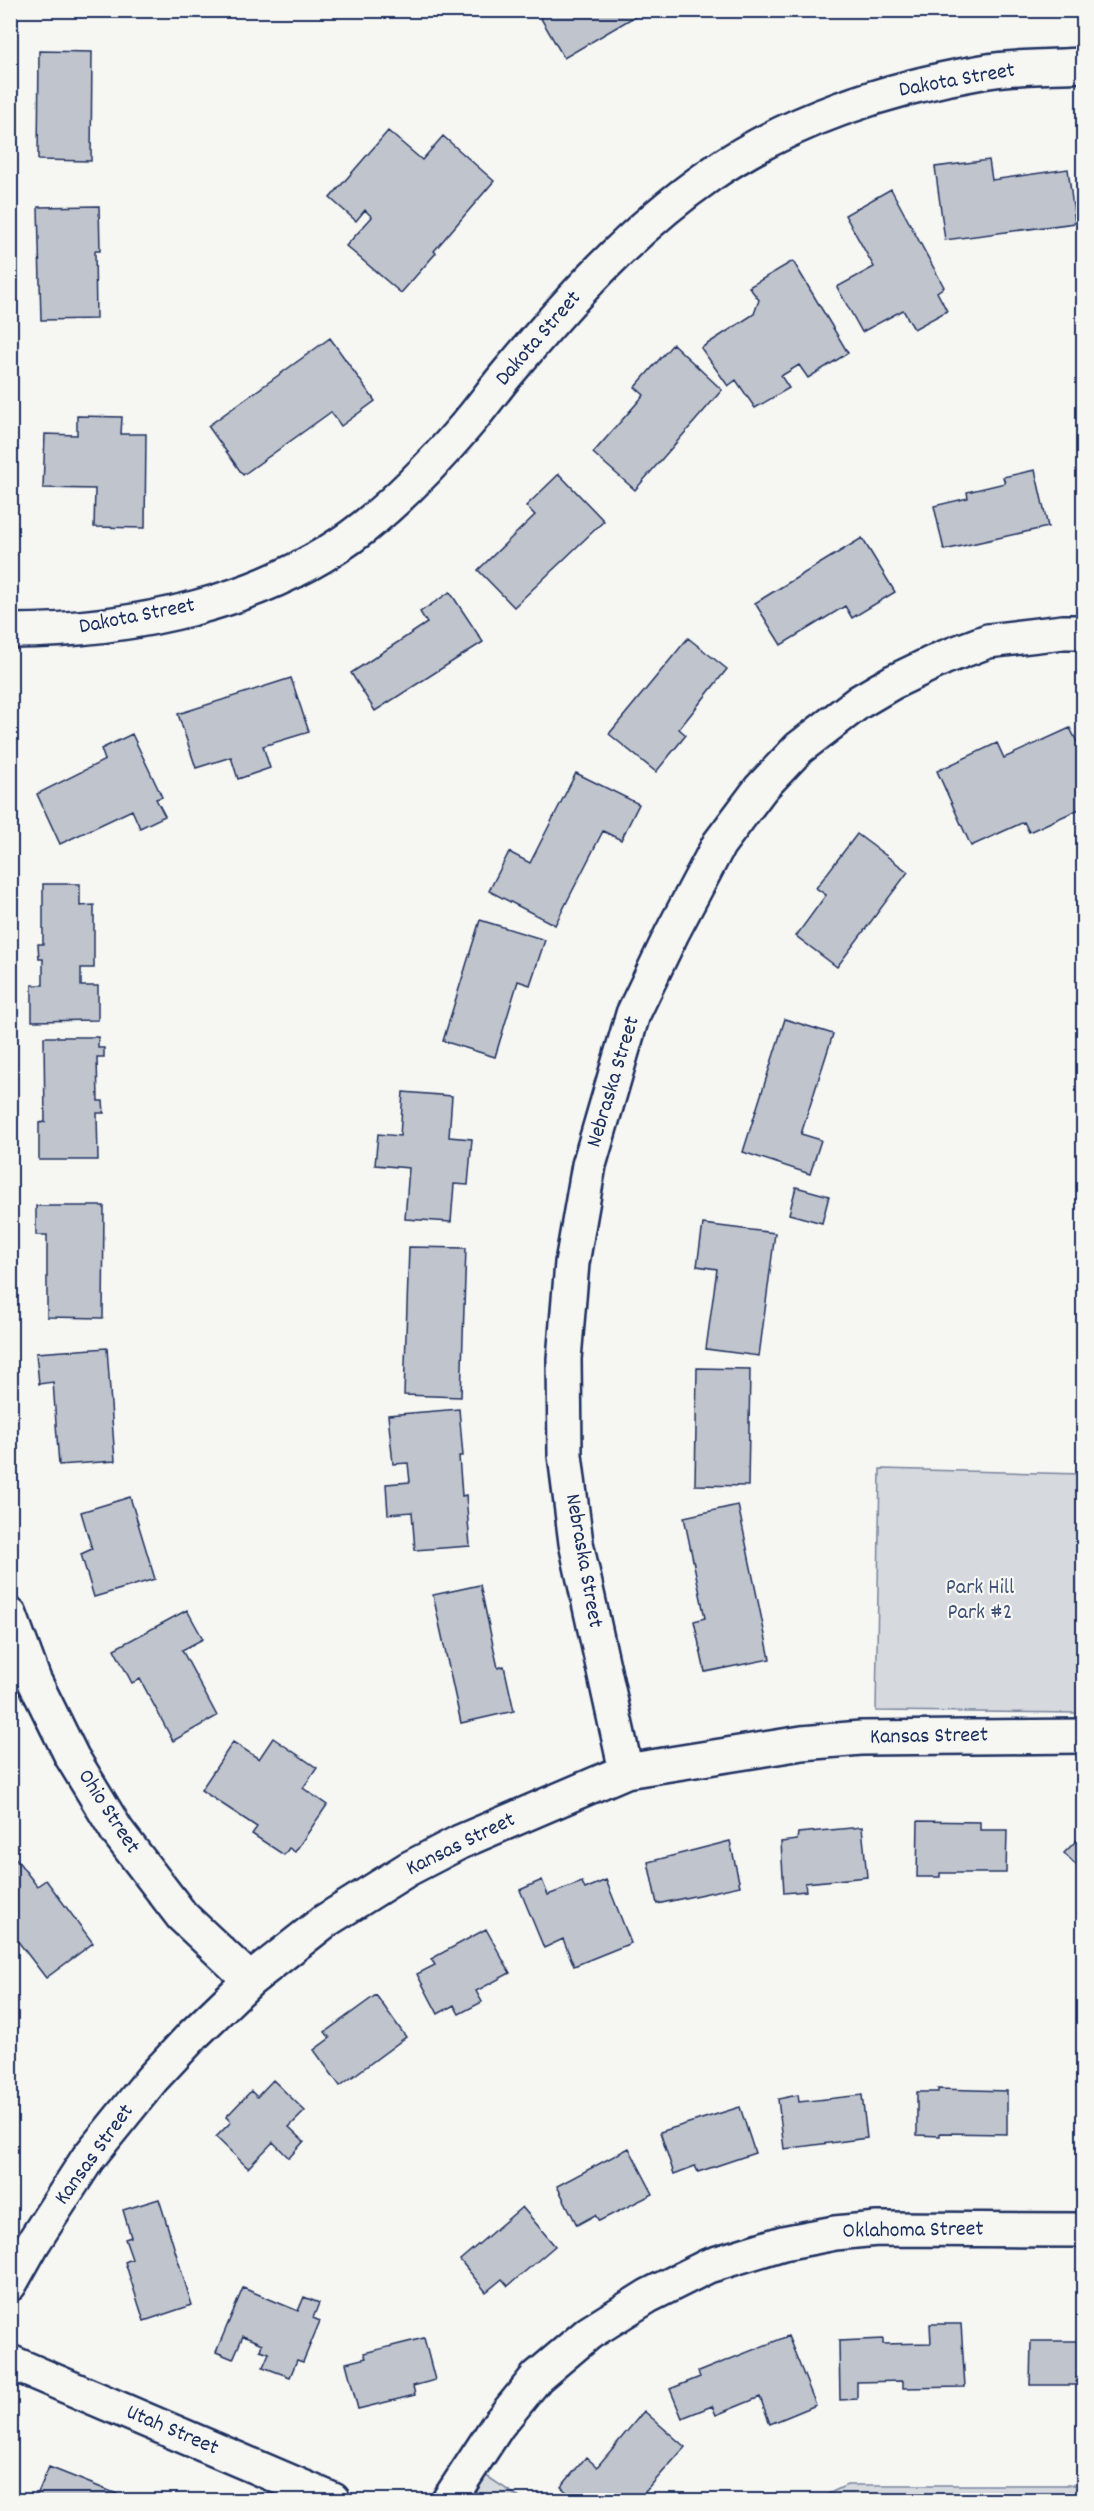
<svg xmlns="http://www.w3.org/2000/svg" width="1094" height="2511" font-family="Dekko,sans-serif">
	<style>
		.built { fill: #e6e7e7 }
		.green { fill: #d6d9dd; stroke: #78849e; stroke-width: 1.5 }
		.building { fill: #c0c4cd; stroke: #1b2f5e; stroke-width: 1.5 }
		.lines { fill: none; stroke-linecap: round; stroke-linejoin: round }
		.minor-casing { stroke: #1b2f5e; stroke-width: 38 }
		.minor { stroke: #f6f6f2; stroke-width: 33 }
		.labels { text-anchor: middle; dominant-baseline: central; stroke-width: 4.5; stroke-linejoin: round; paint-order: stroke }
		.street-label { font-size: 22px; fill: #1b2f5e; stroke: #f6f6f2 }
		.park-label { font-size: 22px; fill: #405177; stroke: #f6f6f2 }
	</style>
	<rect width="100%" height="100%" fill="#f6f6f2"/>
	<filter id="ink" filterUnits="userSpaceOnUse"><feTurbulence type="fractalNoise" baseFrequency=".0167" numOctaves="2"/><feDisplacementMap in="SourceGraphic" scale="12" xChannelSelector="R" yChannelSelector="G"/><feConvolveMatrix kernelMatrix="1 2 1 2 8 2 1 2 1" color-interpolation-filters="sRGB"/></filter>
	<g filter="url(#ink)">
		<path class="built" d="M473 11V15L229 11 473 10Z"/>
		<path class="green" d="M880 1469 1083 1474V1713L876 1711Z
			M485 2475 523 2500H473Z
			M847 2485H1083V2500H815Z"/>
		<path class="building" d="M536 10H646L564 58Z
			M39 51 92 52 91 161 38 160Z
			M388 131 422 160 443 136 494 181 434 251 436 253 401 293 346 246 372 217 365 210 356 221 330 198Z
			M989 160 992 180 1068 169 1075 223 945 240 935 167Z
			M891 189 944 287 937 292 947 311 914 329 903 310 862 332 837 287 874 267 845 215Z
			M99 206 100 251H95L96 319 41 320 38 207Z
			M793 261 848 353 808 378 799 365 781 376 789 388 755 408 736 380 728 386 701 348 754 314 759 300 749 287Z
			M330 338 375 401 341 426 331 412 243 475 208 426Z
			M673 344 722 390 635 490 593 453 644 395 635 387Z
			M77 416 122 417 121 434H146L145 528 94 527 95 489 43 488 45 434 77 435Z
			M1035 470 1048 527 944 550 934 506 968 498 967 492 1005 483 1003 477Z
			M559 474 604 521 514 607 478 570 535 515 526 506Z
			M862 538 895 592 852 618 845 606 781 645 755 603Z
			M450 592 483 642 375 711 351 673 427 623 420 612Z
			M688 638 727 669 679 729 686 735 656 772 609 734Z
			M291 678 309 732 263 746 270 768 238 779 231 757 196 768 178 714Z
			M1070 728 1084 756V807L1029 832 1024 822 971 846 937 771 997 743 1004 758Z
			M132 734 162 797 156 799 165 816 140 828 132 810 60 844 37 794 105 760 101 749Z
			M576 773 639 804 621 840 603 831 555 925 489 891 509 852 530 863Z
			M857 834 908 872 837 967 796 936 826 895 816 888Z
			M43 884H80V906L94 905V968H81V986H98V1020L32 1021V985H43V959H39L38 944H43Z
			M480 920 545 940 530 985 518 981 495 1057 443 1041Z
			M785 1019 833 1034 801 1134 821 1140 810 1174 743 1152Z
			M44 1037H98V1048H104V1057H97L98 1101H103L104 1113H97L98 1160H39V1123L45 1122Z
			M403 1092 452 1096 449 1137 472 1139 468 1185 454 1184 451 1222 405 1219 409 1168 375 1165 378 1134 400 1136Z
			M796 1187 829 1196 822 1223 789 1214Z
			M36 1206H104L103 1318 47 1317V1235H36Z
			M703 1224 775 1233 759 1356 706 1349 717 1269 697 1266Z
			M409 1247 466 1248 461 1397 404 1395Z
			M107 1348 115 1461 59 1465 53 1382 39 1384 36 1353Z
			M697 1368 750 1369 748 1486 695 1485Z
			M459 1409 463 1456H459L462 1496 466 1495 470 1546 415 1550 412 1512 388 1514 386 1484 410 1482 408 1463 393 1464 388 1415Z
			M130 1497 155 1579 94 1597 81 1554 92 1549 81 1512Z
			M738 1505 770 1659 705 1672 694 1621 705 1618 684 1517Z
			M480 1585 498 1668 504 1666 514 1711 461 1723 433 1595Z
			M187 1610 203 1639 182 1650 217 1716 173 1741 140 1679 132 1683 114 1649Z
			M273 1738 317 1768 303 1788 327 1805 295 1852 289 1848 284 1855 252 1834 257 1827 201 1790 233 1742 259 1759Z
			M918 1821 980 1822V1830H1007L1006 1873H940V1877H917Z
			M862 1827 867 1877 805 1883 806 1891 784 1893 781 1842 797 1840 798 1833Z
			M1084 1833V1873L1064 1853Z
			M730 1841 740 1886 657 1904 648 1862Z
			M10 1851 37 1886 46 1880 93 1943 46 1978 10 1931Z
			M542 1880 548 1895 582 1882 585 1889 606 1880 631 1943 574 1966 563 1939 544 1948 520 1890Z
			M486 1929 510 1973 476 1991 482 2002 459 2014 454 2005 438 2014 417 1974 435 1965 431 1959Z
			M376 1995 406 2037 340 2086 314 2050 330 2038 325 2032Z
			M273 2080 305 2111 289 2127 304 2141 289 2158 273 2142 248 2168 216 2137 231 2122 226 2117 251 2091 257 2097Z
			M938 2089 1007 2091V2134L940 2133V2136L917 2135V2092H938Z
			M798 2095 799 2102 862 2095 867 2138 784 2149 778 2099Z
			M740 2107 755 2153 698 2172 695 2166 674 2174 660 2132Z
			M629 2148 653 2194 599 2221 595 2215 577 2225 557 2186Z
			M159 2199 192 2305 144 2321 125 2262 132 2259 125 2239 131 2237 123 2210Z
			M522 2207 555 2246 508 2286 502 2279 486 2292 460 2260Z
			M243 2288 298 2311 304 2297 319 2303 313 2318 320 2321 303 2362 297 2360 290 2377 263 2367 269 2353 260 2350 262 2344 243 2336 233 2359 216 2352Z
			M930 2324H961L965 2387 903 2388V2381L857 2382V2399L840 2400 839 2341 883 2339V2344L931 2343Z
			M788 2336 816 2405 770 2424 760 2397 716 2415 712 2406 682 2418 670 2389 700 2377 698 2372Z
			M424 2338 435 2380 413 2386 415 2395 358 2409 346 2363 366 2358 364 2353Z
			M1031 2341H1084V2385H1030Z
			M644 2411 685 2447 638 2500H576L561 2487 586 2457 597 2467Z
			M49 2467 117 2494 114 2500H35Z"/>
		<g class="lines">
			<g class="minor-casing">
				<path id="minor" d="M10 631C130 631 268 603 364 527 400 498 433 464 463 429 479 411 492 392 507 374 568 301 632 229 710 175 789 120 888 88 982 72 1015 66 1050 67 1084 65
					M10 1615 34 1680 72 1757 117 1831 182 1916 250 1980
					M626 1771 576 1543 565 1455 564 1359 572 1263 589 1165 633 1014 672 933 719 844 761 788 799 748 859 702 893 682 943 658 988 641 1063 632H1084
					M10 2284 33 2243 88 2158 152 2079 193 2035 250 1980 325 1921 408 1869 460 1842 626 1771 802 1743 861 1738 1084 1736
					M10 2362 333 2500
					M449 2500 498 2425 537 2377 589 2333 648 2296 708 2266 783 2243 835 2233 877 2229 1084 2230"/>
			</g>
			<use href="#minor" class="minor"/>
		</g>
	</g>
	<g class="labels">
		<g class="street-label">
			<text transform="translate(957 81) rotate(-10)">Dakota Street</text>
			<text transform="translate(539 339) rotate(-49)">Dakota Street</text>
			<text transform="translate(137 617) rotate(-11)">Dakota Street</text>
			<text transform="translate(614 1082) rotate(-73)">Nebraska Street</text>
			<text transform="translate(583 1561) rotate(80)">Nebraska Street</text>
			<text transform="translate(929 1737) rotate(-1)">Kansas Street</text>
			<text transform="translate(108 1812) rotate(57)">Ohio Street</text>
			<text transform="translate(461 1845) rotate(-26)">Kansas Street</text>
			<text transform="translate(95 2155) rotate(-54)">Kansas Street</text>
			<text transform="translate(913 2231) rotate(-1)">Oklahoma Street</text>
			<text transform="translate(172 2431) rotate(23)">Utah Street</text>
		</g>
		<g class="park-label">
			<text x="980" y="1588">Park Hill<tspan x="980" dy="25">Park #2</tspan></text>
		</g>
	</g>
	<rect width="1094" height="2511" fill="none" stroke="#f6f6f2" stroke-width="36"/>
	<rect x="18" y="18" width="1058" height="2475" fill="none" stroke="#1b2f5e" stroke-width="2" filter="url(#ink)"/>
</svg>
